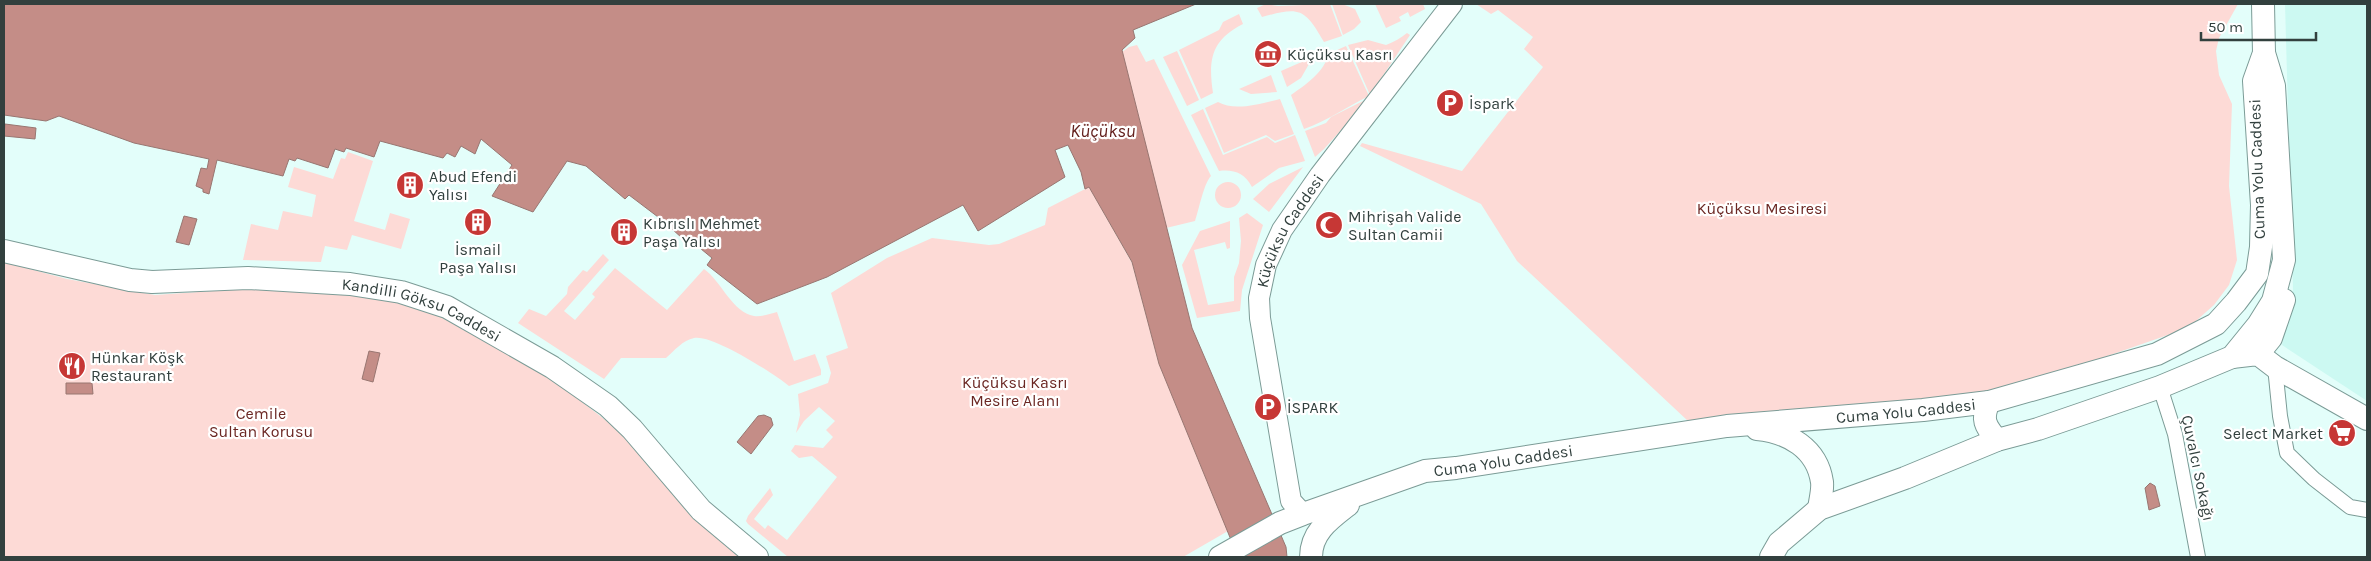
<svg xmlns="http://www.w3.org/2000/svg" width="2371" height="561" font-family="Karla,sans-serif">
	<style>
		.built { fill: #ccf9f2 }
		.green { fill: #fddad6 }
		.water { fill: #c48d87; stroke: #987671 }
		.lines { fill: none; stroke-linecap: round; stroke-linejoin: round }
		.street-casing { stroke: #7b9b96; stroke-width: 16 }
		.secondary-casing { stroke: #7b9b96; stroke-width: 22 }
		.primary-casing { stroke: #7b9b96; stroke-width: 24 }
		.street { stroke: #fff; stroke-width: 14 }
		.secondary { stroke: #fff; stroke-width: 20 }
		.primary { stroke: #fff; stroke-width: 22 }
		.labels { text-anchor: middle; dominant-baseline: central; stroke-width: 4.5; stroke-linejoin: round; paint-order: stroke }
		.poi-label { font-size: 16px; fill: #32403e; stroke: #fff; text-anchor: start }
		.street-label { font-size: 16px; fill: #32403e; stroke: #fff }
		.park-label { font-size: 16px; fill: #6b2723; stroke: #fff }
		.water-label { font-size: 18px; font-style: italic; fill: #63201d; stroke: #fff }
	</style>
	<rect width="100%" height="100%" fill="#e3fefa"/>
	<path class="built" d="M2285 4H2367V401L2282 345 2293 290Z"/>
	<path class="green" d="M1266 4 1278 6 1330 4 1342 36 1324 42C1304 7 1299 7 1262 17L1257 8Z
		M1332 4H1342L1355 9 1361 22 1354 29 1343 35Z
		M1375 4H1423L1425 9 1410 17 1408 12 1399 17 1401 21 1386 28Z
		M1476 4H2238L2219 38 2216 51 2219 75 2232 104 2229 186 2237 260 2229 285 2214 305 2188 328 1998 394 1688 421 1517 261 1481 204 1360 146 1362 143 1462 171 1543 67 1524 49 1533 37 1498 10 1491 14Z
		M1239 14 1243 24C1211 40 1208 60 1213 93L1201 99 1179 50 1219 30 1223 22Z
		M1407 33 1410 35 1370 95 1348 45 1368 40 1386 45C1394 42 1401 38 1407 33Z
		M1137 45 1146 62 1154 59 1211 176C1204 183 1199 209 1195 221L1166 228 1122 52 1129 47Z
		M1346 46 1369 96C1346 107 1327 121 1304 129L1291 95C1304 86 1326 71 1328 54Z
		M1177 51 1199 100 1187 106 1163 57Z
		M1313 57 1301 78 1287 87 1281 71Z
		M1271 75 1277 92 1251 94 1239 89Z
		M1371 97 1324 149 1315 157 1305 131 1326 123 1331 117Z
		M1280 99 1294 134 1275 141 1266 135 1224 153 1205 108 1218 102C1235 112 1262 103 1280 99Z
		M1203 109 1223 155 1267 137 1275 143 1295 135 1305 161 1279 168 1252 187C1245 173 1233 169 1219 171L1191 115Z
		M348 152 373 161 354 221 385 230 390 213 410 219 401 249 352 235 347 250 325 246 321 262 243 260 251 224 278 230 283 211 312 217 316 195 288 187 294 167 333 179 341 158 345 159Z
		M1303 167 1269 212 1253 199 1269 184Z
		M1215 195a13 13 0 1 1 26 0a13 13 0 1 1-26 0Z
		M1089 187 1132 263 1159 364 1228 531 1183 557H788L748 524 746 521 748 516 770 488 773 495 754 519 765 529 768 525 787 540 837 477 812 456 799 458 791 451 795 445 823 448 833 437 826 430 835 421 819 407 804 421 796 433 800 415 798 394 828 383 831 373 826 356 848 348 831 293 887 258 932 238 989 245 999 244 1045 225 1048 208Z
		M1247 213 1263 225 1242 290 1240 311 1197 318 1182 265 1200 231 1230 221V248L1227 249 1225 242 1194 250 1208 305 1234 301V277L1239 263 1241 241 1239 218Z
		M603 254 609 260 564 311 575 320 595 297 592 294 615 268 667 310 704 269C721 281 733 313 754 316 761 317 770 314 777 312L794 361 815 354 821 370V375L789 386C773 373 712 334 694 338 683 340 674 351 666 358H621L604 379 518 323 529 309 546 316 567 294 568 287 583 270 587 272Z
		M4 262 67 279 155 295 257 288 396 299 442 315 547 375 621 432 693 516 740 557H4Z"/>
	<path class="water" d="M4 4H1196L1133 30 1135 38 1122 50 1192 328 1286 547 1287 557H1238L1159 364 1132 262 1089 187 1085 189 1081 172 1068 145 1055 150 1065 177 978 231 963 205 827 277 757 304 707 265 712 258 695 244 692 247 662 220 629 195 625 199 586 166 567 161 533 212 492 196 512 165 481 139 475 154 461 146 455 157 447 153 443 158 380 141 374 157 346 148 344 152 335 149 328 168 297 158 295 161 289 159 283 176 217 160 209 194 203 192V189L196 186 201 168 207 169 209 159 134 143 59 116 46 121 4 115Z
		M5 124 36 128 35 139 4 136Z
		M184 216 197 219 189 245 176 242Z
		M369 351 380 353 373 382 362 379Z
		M66 383H92L93 394H66Z
		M764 415 771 418 773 425 751 454 737 442 758 416Z
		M2150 483 2155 486 2160 506 2149 510 2145 488Z"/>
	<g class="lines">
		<g class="street-casing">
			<path id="street" d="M2275 367 2280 416 2287 453 2314 479 2350 507 2367 510
				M2160 387 2175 434 2198 557"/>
		</g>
		<g class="secondary-casing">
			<g id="secondary">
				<path id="s1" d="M1303 514 1291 501 1260 318 1259 298 1266 265 1282 230 1320 175 1452 4"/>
			</g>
		</g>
		<g class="primary-casing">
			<g id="primary">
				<path id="s2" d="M4 251 130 280 152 282 248 278 350 284 401 292 447 307 552 367 608 406 632 429 701 510 757 557"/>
				<path d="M2258 354 2271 338 2284 300"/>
				<path d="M2232 357 2258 354 2275 367 2367 419"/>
				<path d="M1989 402C1981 419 1985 426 1997 440"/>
				<path d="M1757 429C1788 432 1817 448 1822 482 1823 490 1820 501 1819 509"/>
				<path id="s3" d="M1220 557 1280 523 1303 514 1425 471 1456 468 1727 426 1923 410 1989 402 2157 354 2216 324 2236 302 2257 274 2261 247 2262 205 2254 81 2264 53"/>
				<path d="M1311 557C1311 532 1330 519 1348 505"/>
				<path d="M1771 557 1779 543 1819 509 1905 478 1997 440 2038 429 2160 387 2232 357 2258 325 2273 301 2284 260 2274 86 2264 53 2263 4"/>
			</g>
		</g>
		<use href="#street" class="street"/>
		<use href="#secondary" class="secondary"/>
		<use href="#primary" class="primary"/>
	</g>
	<defs>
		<g id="museum-disc" transform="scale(1.4375)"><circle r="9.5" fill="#c63735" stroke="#fff"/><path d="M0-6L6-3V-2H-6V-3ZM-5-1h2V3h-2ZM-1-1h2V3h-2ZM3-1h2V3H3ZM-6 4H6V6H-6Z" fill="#fff"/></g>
		<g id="parking-disc" transform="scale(1.4375)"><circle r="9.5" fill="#c63735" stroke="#fff"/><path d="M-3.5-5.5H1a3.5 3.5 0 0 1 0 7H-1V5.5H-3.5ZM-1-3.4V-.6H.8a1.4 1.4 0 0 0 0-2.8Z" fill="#fff"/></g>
		<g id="building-disc" transform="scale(1.4375)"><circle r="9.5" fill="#c63735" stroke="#fff"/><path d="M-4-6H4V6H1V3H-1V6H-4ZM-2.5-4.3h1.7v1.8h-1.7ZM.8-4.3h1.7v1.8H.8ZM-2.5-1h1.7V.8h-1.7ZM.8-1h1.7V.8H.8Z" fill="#fff"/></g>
		<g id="mosque-disc" transform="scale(1.4375)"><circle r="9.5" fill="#c63735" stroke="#fff"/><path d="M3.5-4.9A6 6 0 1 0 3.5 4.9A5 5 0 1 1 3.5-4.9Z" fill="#fff"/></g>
		<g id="restaurant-disc" transform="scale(1.4375)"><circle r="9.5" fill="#c63735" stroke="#fff"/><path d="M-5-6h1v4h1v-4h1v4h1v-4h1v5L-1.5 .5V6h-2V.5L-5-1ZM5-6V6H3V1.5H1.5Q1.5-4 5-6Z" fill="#fff"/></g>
		<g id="supermarket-disc" transform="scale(1.4375)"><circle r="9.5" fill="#c63735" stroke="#fff"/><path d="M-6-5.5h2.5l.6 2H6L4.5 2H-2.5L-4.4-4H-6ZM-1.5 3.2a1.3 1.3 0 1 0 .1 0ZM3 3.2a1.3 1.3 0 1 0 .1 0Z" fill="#fff"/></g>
	</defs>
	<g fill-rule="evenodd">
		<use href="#museum-disc" x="1268" y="54"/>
		<use href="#parking-disc" x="1450" y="103"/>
		<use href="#building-disc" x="410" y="185"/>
		<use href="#building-disc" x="478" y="222"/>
		<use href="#mosque-disc" x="1329" y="225"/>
		<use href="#building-disc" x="624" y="232"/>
		<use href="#restaurant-disc" x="72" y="366"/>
		<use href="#parking-disc" x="1268" y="407"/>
		<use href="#supermarket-disc" x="2342" y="433"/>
	</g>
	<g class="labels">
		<g class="poi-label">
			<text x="1287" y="54">Küçüksu Kasrı</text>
			<text x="1469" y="103">İspark</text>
			<text x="429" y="176">Abud Efendi<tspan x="429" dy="18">Yalısı</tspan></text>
			<text x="1348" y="216">Mihrişah Valide<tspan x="1348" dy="18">Sultan Camii</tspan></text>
			<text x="643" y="223">Kıbrıslı Mehmet<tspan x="643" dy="18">Paşa Yalısı</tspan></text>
			<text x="478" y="249" text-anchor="middle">İsmail<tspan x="478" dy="18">Paşa Yalısı</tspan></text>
			<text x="91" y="357">Hünkar Köşk<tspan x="91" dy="18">Restaurant</tspan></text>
			<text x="1287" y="407">İSPARK</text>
			<text x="2323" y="433" text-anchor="end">Select Market</text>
		</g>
		<g class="street-label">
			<text transform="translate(2257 169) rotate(-92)">Cuma Yolu Caddesi</text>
			<text stroke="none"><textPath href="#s1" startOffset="298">Küçüksu Caddesi</textPath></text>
			<text stroke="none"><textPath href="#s2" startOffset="426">Kandilli Göksu Caddesi</textPath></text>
			<text stroke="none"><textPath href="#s3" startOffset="708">Cuma Yolu Caddesi</textPath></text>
			<text stroke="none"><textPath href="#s3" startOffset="302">Cuma Yolu Caddesi</textPath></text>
			<text transform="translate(2198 468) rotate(78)">Çuvalcı Sokağı</text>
		</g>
		<g class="park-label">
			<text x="1762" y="208">Küçüksu Mesiresi</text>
			<text x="1015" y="382">Küçüksu Kasrı<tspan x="1015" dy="18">Mesire Alanı</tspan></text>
			<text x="261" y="413">Cemile<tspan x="261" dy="18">Sultan Korusu</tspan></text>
		</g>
		<g class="water-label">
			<text x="1103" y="131">Küçüksu</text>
		</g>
	</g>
	<rect width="2371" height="561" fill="none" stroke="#32403e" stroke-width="10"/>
	<path d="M2201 32v8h115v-8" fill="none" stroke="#32403e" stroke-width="2.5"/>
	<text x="2208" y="32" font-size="15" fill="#32403e" stroke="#ffffff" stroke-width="4" paint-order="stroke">50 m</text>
</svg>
